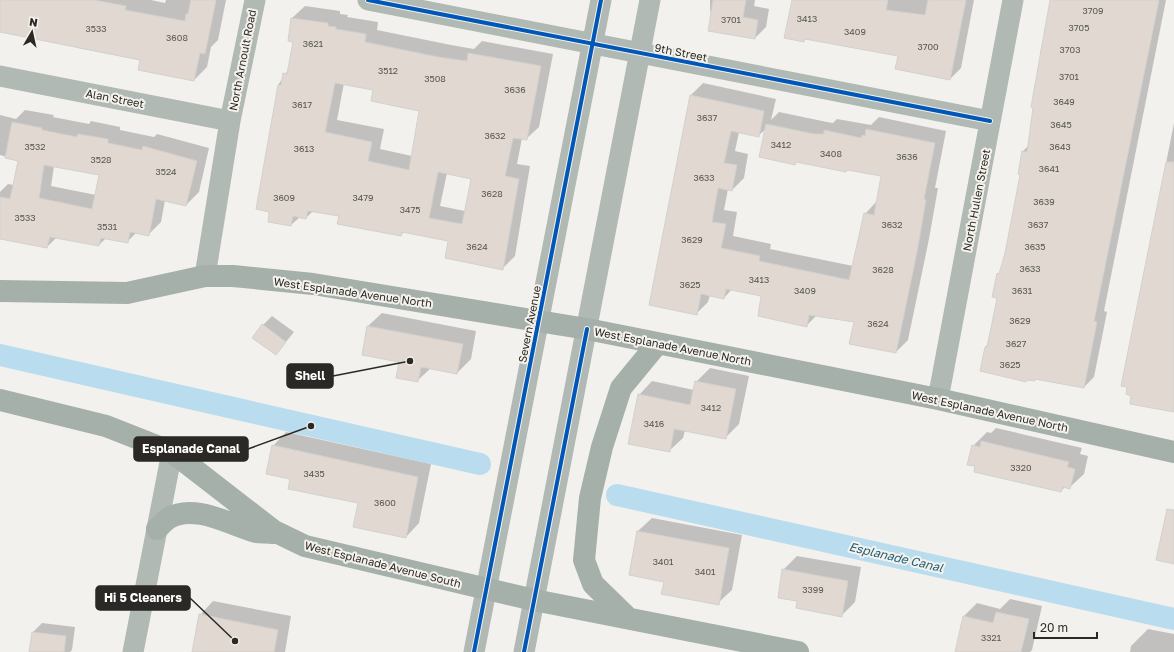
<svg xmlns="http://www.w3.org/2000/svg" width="1174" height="652" font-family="'Golos Text',sans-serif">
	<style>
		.shadow { fill: #0003; fill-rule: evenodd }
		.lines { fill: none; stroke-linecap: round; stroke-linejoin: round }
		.canal { stroke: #b9ddee; stroke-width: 22 }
		.building { fill: #e0d8d1; stroke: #d3d1ce; fill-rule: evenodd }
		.minor { stroke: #b0b9b3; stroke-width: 21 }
		.major { stroke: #a5b0aa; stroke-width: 22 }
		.cycleway-casing { stroke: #f5f2ec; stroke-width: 6 }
		.cycleway { stroke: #0057b8; stroke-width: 4 }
		.labels { text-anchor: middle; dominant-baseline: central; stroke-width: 4; stroke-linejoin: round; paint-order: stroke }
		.number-label { font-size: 9px; fill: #585652 }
		.street-label { font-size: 11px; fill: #2a2926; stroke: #f5f2ec }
		.water-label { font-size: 12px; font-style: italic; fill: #1e5e78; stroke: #f5f2ec }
		.leader { fill: none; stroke: #2a2926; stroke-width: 1.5 }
		.callout-dot { fill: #2a2926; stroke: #f5f2ec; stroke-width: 1.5 }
		.callout { fill: #2a2926; stroke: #2a2926; stroke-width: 1.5 }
		.callout-label { font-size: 12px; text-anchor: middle; font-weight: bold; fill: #fff }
	</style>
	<rect width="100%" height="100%" fill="#f3f1ee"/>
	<path class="shadow" d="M0 0H151L165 3 166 0H226L218 40 211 47 207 67 194 80 141 60 78 48V45L0 31Z
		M710 0H755L754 6 769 9 766 27 755 38 710 11Z
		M793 0H974L961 68 950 79 899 55 807 38 804 41Z
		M1051 0H1166L1104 311 1107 312 1094 377 1084 387 1036 378 1034 380 985 347 989 344 998 297V274L1002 270 1021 174 1023 151 1028 146 1042 54H1040Z
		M305 6 340 11V14L348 15 347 17 378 22 377 30 451 45 474 49 482 41 553 54 539 127 526 139 522 138 517 164 530 166 515 256 502 269 450 240 405 231 401 235 340 215 313 211 306 218 300 217 291 225 278 85 289 69 294 42 292 18ZM344 83 374 89 421 110 412 156 380 149 384 129 337 120ZM447 173 472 178 465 211 440 206Z
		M703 83 776 99 771 120 779 112 827 122 833 123 837 119 871 125 879 117 946 131 935 188H938L929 239 908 340 896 352 855 321 817 315 807 325 762 296 732 289 724 298 710 295 708 302 696 314 691 95ZM767 128 795 164 797 162 846 171 848 169 882 175 877 201 865 214 853 266 770 249 771 244 733 236 737 212 724 210 728 189 732 190 744 178 748 154 735 151 739 132 758 136Z
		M25 110 54 115 53 117 89 124 91 121 120 127V130L154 137 157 134 209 148 199 192 186 205 165 200 161 222 148 235 137 232 127 242 106 238 99 245 57 237 47 247 0 238V192L8 184 14 185 19 160 0 155V115L16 119ZM54 166 100 174 96 195 51 186Z
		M1174 123V411L1132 395 1128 386 1122 385Z
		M382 313 476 331 471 359 457 373 431 368 417 381 368 326Z
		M272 316 294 332 276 354 263 325Z
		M710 368 749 376 739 424 725 438 685 430 683 438 669 451 639 395 652 381 694 390 696 382Z
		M996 428 1082 448 1080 454 1088 456 1084 474 1070 487 1066 486 1061 491 976 465 973 446 987 432 991 433Z
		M286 432 431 464 419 523 406 537 359 502 291 479 273 446Z
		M652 518 742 535 732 590 718 603 638 531Z
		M797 556 861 567 855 602 841 616 798 601 783 570Z
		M1010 599 1042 606 1032 650 1030 652H966L963 617 977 603 1000 609Z
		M213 601 291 616 285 652H193L200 615Z
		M42 623 75 627 72 650 70 652H30L33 632Z
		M1148 629 1174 634V652H1130L1131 646Z"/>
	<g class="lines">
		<path class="canal" d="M0 355 480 464
			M617 495 1174 619"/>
	</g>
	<path class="building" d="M0 0H94L126 6 125 10 185 21 186 14H188L191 0H216L205 54 200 53 194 81 138 70 140 60 0 32Z
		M713 0H746L743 17 758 20 755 39 708 31Z
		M792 0H888L886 10 925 15 928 0H966L950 80 895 69 898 56 805 39 804 42 784 38Z
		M1050 0H1159L1094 321 1097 322 1084 388 1035 379V381L1027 380 1026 382 980 371 985 347H987L991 328 997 298 992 297 997 273 999 274 1005 253 1020 175 1018 174 1022 151 1027 152 1033 108 1031 107Z
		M291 18 328 23V26L336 27V29L366 34 365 42 438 57 467 61 468 53 541 66 527 140 513 138 505 176 519 179 503 270 445 258 448 241 402 232 401 236 337 224 339 216 308 211 306 219 293 216 291 226 268 222 269 212 256 209 278 85H281L283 73 287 74 293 42 288 41ZM335 83 373 90 371 101 419 111 409 170 368 161 372 142 325 132ZM438 172 471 179 462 224 429 218Z
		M690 95 764 111 759 137 731 131 724 163 737 165 732 191 718 188 712 222 726 224 721 248 760 256 759 261 849 280 864 213 874 215 881 176 847 170 846 172 796 162 795 165 759 157 766 124 814 134H824V130L861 138 862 135 865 136 866 129 935 143 924 199 926 200 917 252 896 353 849 344 854 322 809 315 807 327 758 316 761 296 726 289 724 299 701 294 697 315 649 305Z
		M12 122 42 128V130L77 137 78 134 108 139V143L142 150 143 146 197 161 186 206 156 199 149 236 130 232 128 243 101 238 99 246 50 237 47 248 0 239V197L10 199 18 161 5 158ZM44 165 99 175 92 209 39 198Z
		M1166 162H1174V412L1130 404 1131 396 1126 394 1127 387 1121 386Z
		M262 324 286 342 276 355 252 338Z
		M367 326 463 344 457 374 421 367 418 382 396 378 399 362 362 355Z
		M695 381 736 389 726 439 674 429 670 452 628 444 638 394 690 405Z
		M981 441 1069 462 1067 467 1075 469 1070 489 1063 487 1061 492 974 472 975 466 967 465 972 445 980 447Z
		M272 445 418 477 406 538 353 527 358 503 288 489 290 479 266 474Z
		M1167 509 1174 510V564L1156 560Z
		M637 531 729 548 719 605 661 594 664 582 629 575Z
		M782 569 848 581 842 617 796 608 797 601 778 598Z
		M996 612 1029 619 1021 652H955L963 616 993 623Z
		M199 614 278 630 274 652H192Z
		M32 632 66 636 64 652H29Z"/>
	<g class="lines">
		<path class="minor" d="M368 0 990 121
			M0 76 230 121
			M205 276 230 121 255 0
			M938 399 1013 0
			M133 652 172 452
			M474 652 601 0
			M524 652 650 0"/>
		<path class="major" d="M0 291 127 293 205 276H233L313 284 587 329 938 399 1174 452
			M0 400 106 426 172 452 274 531 305 546 534 600 798 652
			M157 529C161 525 164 521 169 518 194 503 231 525 256 532 261 533 267 532 272 533
			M628 618 593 584 584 560 590 498 602 447 621 388 658 343"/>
		<g class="cycleway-casing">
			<path id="cycleway" d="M368 0 990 121
				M474 652 601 0
				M524 652 587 329"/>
		</g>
		<use href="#cycleway" class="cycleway"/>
	</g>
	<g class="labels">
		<g class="number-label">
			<text x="1093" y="10">3709</text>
			<text x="807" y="18">3413</text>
			<text x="731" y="19">3701</text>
			<text x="1079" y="27">3705</text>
			<text x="96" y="28">3533</text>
			<text x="855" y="31">3409</text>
			<text x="177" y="37">3608</text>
			<text x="313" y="43">3621</text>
			<text x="928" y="46">3700</text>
			<text x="1070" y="49">3703</text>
			<text x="388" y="70">3512</text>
			<text x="1069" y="76">3701</text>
			<text x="435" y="78">3508</text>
			<text x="515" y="89">3636</text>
			<text x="1064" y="101">3649</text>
			<text x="302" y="104">3617</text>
			<text x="707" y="117">3637</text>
			<text x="1061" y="124">3645</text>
			<text x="495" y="135">3632</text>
			<text x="781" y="144">3412</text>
			<text x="35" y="146">3532</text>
			<text x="1060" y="146">3643</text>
			<text x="304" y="148">3613</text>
			<text x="831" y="153">3408</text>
			<text x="907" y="156">3636</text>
			<text x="101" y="159">3528</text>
			<text x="1049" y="168">3641</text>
			<text x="166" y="171">3524</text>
			<text x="704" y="177">3633</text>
			<text x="492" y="193">3628</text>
			<text x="284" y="197">3609</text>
			<text x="363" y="197">3479</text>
			<text x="1044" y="201">3639</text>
			<text x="410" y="209">3475</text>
			<text x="25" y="217">3533</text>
			<text x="892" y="224">3632</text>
			<text x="1038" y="224">3637</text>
			<text x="107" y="226">3531</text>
			<text x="692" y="239">3629</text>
			<text x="477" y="246">3624</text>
			<text x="1035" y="246">3635</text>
			<text x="1030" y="268">3633</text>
			<text x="883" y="269">3628</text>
			<text x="759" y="279">3413</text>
			<text x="690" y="284">3625</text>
			<text x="805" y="290">3409</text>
			<text x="1022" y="290">3631</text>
			<text x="1020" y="320">3629</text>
			<text x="878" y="323">3624</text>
			<text x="1016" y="343">3627</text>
			<text x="1010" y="364">3625</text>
			<text x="711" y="407">3412</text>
			<text x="654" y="423">3416</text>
			<text x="1021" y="467">3320</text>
			<text x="314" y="473">3435</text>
			<text x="385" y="502">3600</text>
			<text x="663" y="561">3401</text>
			<text x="705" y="571">3401</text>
			<text x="813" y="589">3399</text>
			<text x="991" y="637">3321</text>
		</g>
		<g class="street-label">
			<text transform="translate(681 52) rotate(11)">9th Street</text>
			<text transform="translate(242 60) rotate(-79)">North Arnoult Road</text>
			<text transform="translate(115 98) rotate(11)">Alan Street</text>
			<text transform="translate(976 200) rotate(-79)">North Hullen Street</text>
			<text transform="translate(353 292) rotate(8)">West Esplanade Avenue North</text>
			<text transform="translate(529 324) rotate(-79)">Severn Avenue</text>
			<text transform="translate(673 346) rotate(11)">West Esplanade Avenue North</text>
			<text transform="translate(990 411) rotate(12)">West Esplanade Avenue North</text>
			<text transform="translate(383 564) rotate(14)">West Esplanade Avenue South</text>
		</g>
		<g class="water-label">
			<text transform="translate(896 557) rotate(13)">Esplanade Canal</text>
		</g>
	</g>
	<path class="leader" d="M410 361L333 376M311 426L248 449M235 641L190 598"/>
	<g class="callout-dot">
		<circle cx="410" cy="361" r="4"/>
		<circle cx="311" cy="426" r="4"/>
		<circle cx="235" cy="641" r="4"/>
	</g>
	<g class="callout">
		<rect x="287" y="364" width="46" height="24" rx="4"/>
		<rect x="134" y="437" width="114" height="24" rx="4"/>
		<rect x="96" y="586" width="94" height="24" rx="4"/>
	</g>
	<g class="callout-label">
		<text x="310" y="380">Shell</text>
		<text x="191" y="453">Esplanade Canal</text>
		<text x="143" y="602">Hi 5 Cleaners</text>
	</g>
	<g transform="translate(32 32) rotate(9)" stroke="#f5f2ec" stroke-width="3" paint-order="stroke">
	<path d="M0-3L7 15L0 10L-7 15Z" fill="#2a2926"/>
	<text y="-6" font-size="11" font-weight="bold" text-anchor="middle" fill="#2a2926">N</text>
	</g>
	<path d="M1034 632v6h63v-6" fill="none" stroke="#2a2926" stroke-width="2"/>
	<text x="1040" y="632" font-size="12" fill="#2a2926" stroke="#f5f2ec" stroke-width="3" paint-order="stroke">20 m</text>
</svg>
